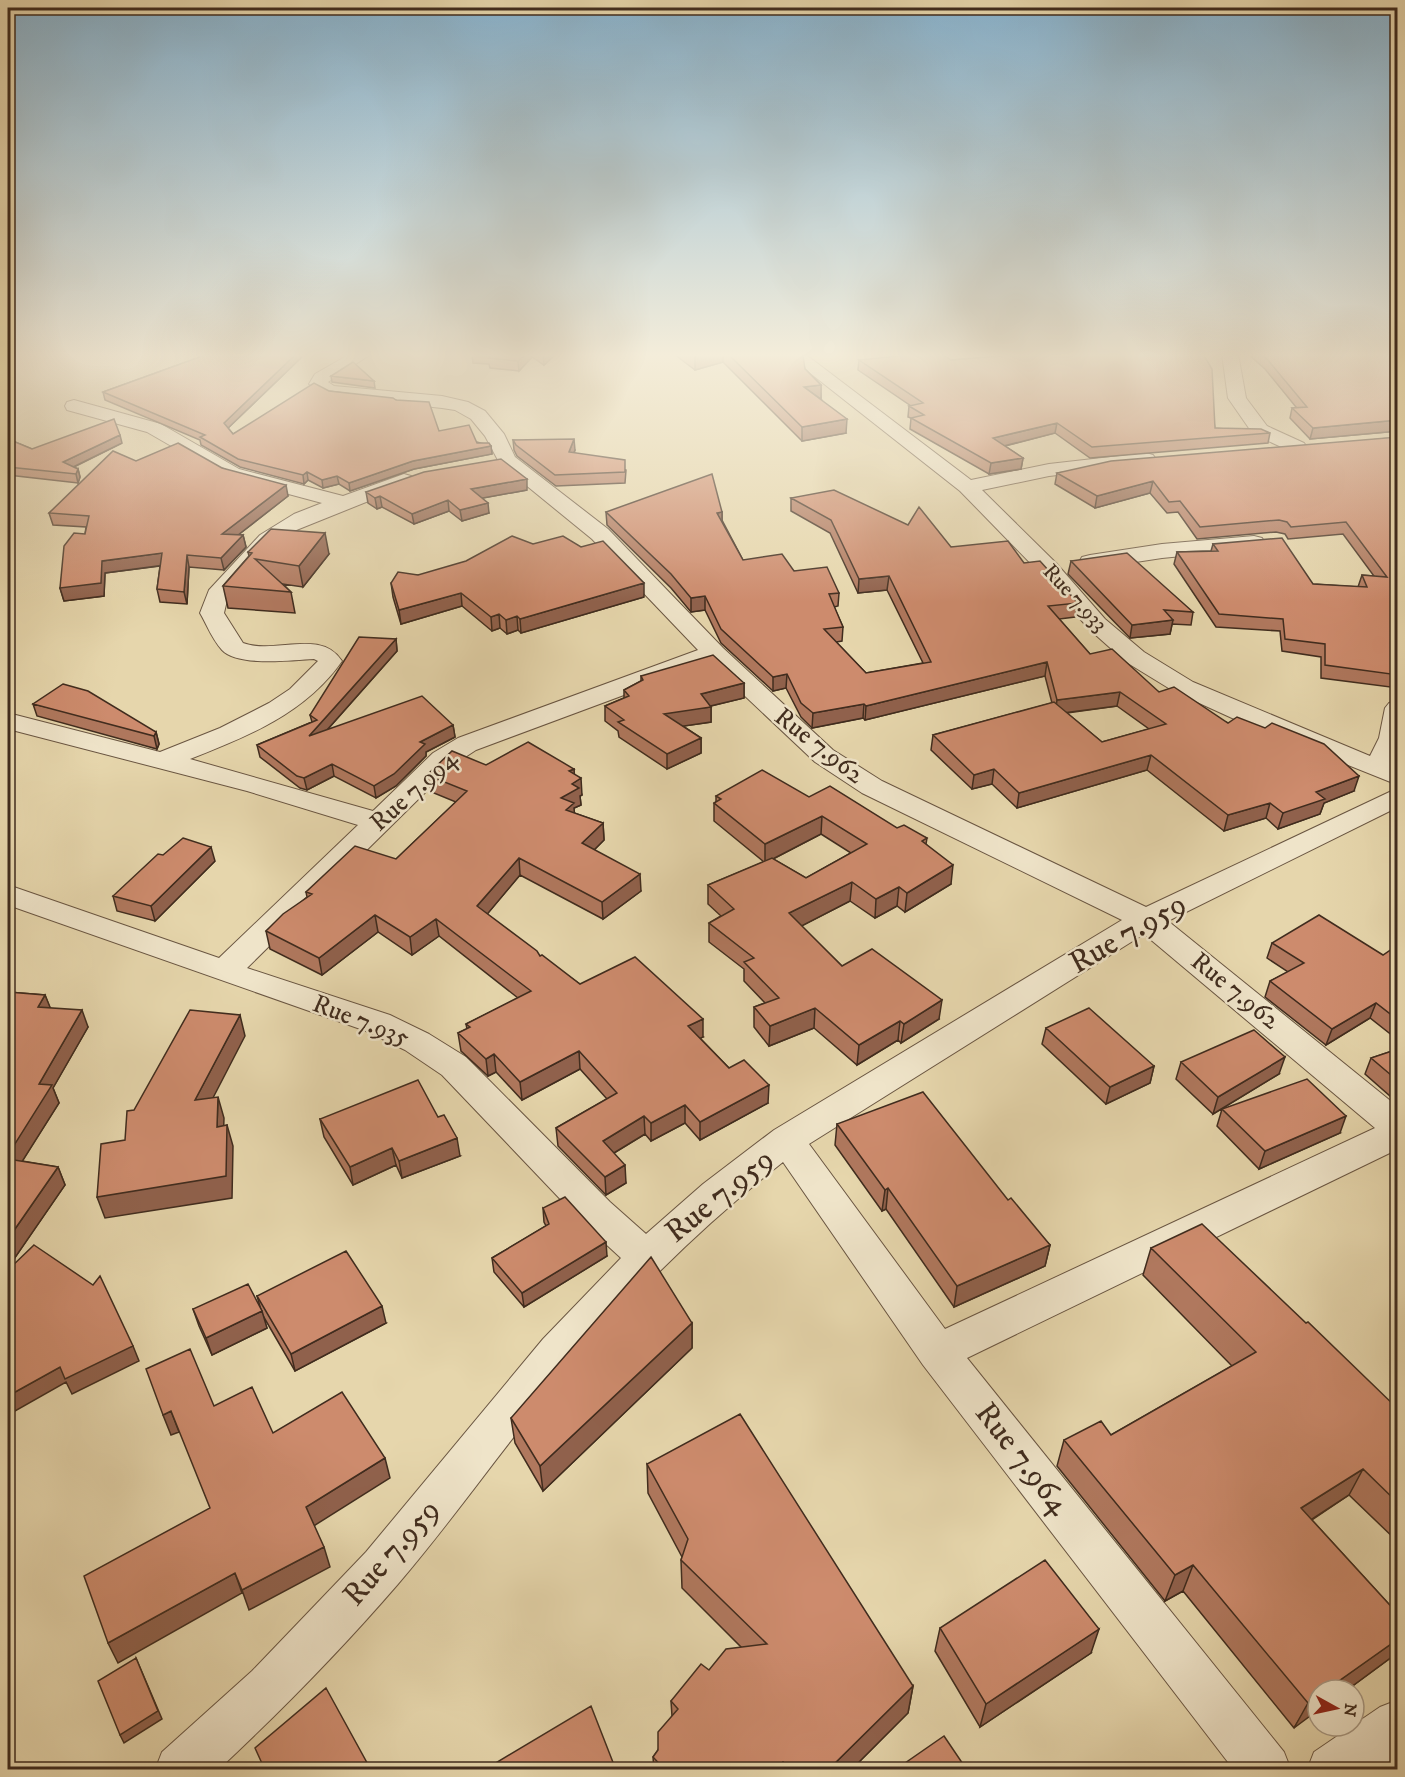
<svg xmlns="http://www.w3.org/2000/svg" width="1405" height="1777" font-family="'IM FELL DW Pica',serif">
	<rect width="100%" height="100%" fill="#e6d6ac"/>
	<filter id="stains"><feTurbulence type="fractalNoise" baseFrequency=".00333" numOctaves="4"/><feColorMatrix values="0 0 0 0 .2 0 0 0 0 .09 0 0 0 0 .02 0 0 0 .5 -.17"/></filter>
	<radialGradient id="worn" r=".72"><stop offset=".6" stop-color="#630" stop-opacity="0"/><stop offset="1" stop-color="#630" stop-opacity=".3"/></radialGradient>
	<g fill="none" stroke-linecap="round" stroke-linejoin="round">
		<defs>
			<path id="minor" d="M350,354H371L328,382L334,386L442,396L468,402L485,411L504,434L515,457L608,529L723,648L833,750L882,781L1146,907L1398,788V807L1168,921L1398,1107V1149L967,1358L1284,1752L1291,1770H1234L923,1365L783,1162C706,1223 638,1289 574,1363C512,1434 459,1513 398,1584C342,1649 281,1711 218,1770H155L162,1752L252,1671L366,1552L543,1339L621,1258L584,1224L442,1075L405,1050L366,1031L8,905V885L219,958L358,825L247,791L8,729V713L160,752L220,728L269,703L290,689L318,661L314,659C292,660 238,667 222,650C212,639 207,625 200,613L209,590L260,535L294,514L322,503L225,477L147,432L67,410L65,406L67,402L74,400L161,424L239,469L343,496L404,474L411,476L414,480L411,484L294,531L276,545L237,586L228,596L224,613L243,643C276,655 320,628 342,661C306,713 247,737 190,759L373,811L433,753L458,738L698,650L592,539L500,464L485,436L471,419L455,410L442,408L330,396L309,384L315,374ZM710,663L815,762L862,793L1122,920L774,1130L703,1184L646,1234L610,1202L466,1057L429,1034L390,1015L247,968L453,765L476,750ZM1144,934L1375,1128L945,1329L809,1144Z
				M786,354H805L971,480L1049,464L1146,453L1153,455L1156,459L1153,463L1146,465L1049,476L982,490L1056,563L1105,619L1144,652L1193,682L1370,756L1379,738L1385,708L1389,703L1398,700V754L1392,765L1398,767V785L1243,723L1175,692L1126,662L1089,629L1040,573L960,491Z
				M1222,354H1238L1246,398L1267,426L1304,443L1307,447L1304,451H1290L1253,434L1228,398Z
				M1254,536L1262,538L1265,543L1262,548L1162,558L1090,569L1082,567L1079,562L1082,557L1090,555L1162,544Z
				M1398,1700V1755L1377,1770H1307L1314,1752L1380,1707Z"/>
		</defs>
		<!-- minor casing -->
		<use href="#minor" stroke="#6a5642" stroke-width="2"/>
		<!-- minor -->
		<use href="#minor" fill="#efe4c9" fill-rule="evenodd"/>
	</g>
	<!-- wall -->
	<path fill="#b0785e" stroke="#402c1e" stroke-width="1.5" fill-rule="evenodd" d="M208,354H305L228,428L233,434L329,391L396,400L439,431L491,446L492,454L414,469L350,491L339,484L323,488L308,480L304,484L240,467L201,445L200,440L105,400L103,392Z
		M472,354H556L544,365L532,357L519,371L490,368L489,364L473,363Z
		M674,354H800L805,369L821,385V399L846,433L802,441L723,362L695,370Z
		M1011,354H1203L1215,428L1270,433L1268,443L1090,458L1055,433L1005,446L1023,458L1021,469L989,474L910,429L911,418L908,417L909,406H911L858,370L859,360H951L1013,355Z
		M1248,354H1398V431L1310,439L1290,418L1292,408L1296,407L1265,369Z
		M331,376L374,381L375,388L332,382Z
		M1398,437V688L1321,678V657L1282,651L1280,631L1216,627L1174,564L1177,552L1211,551L1213,544L1313,584L1358,587L1362,575L1374,576L1343,534L1288,539L1285,534L1276,532L1197,539L1178,512L1167,513L1150,493L1095,508L1055,484L1057,473Z
		M8,439L32,449L122,443L74,467L78,469L80,477L78,483L8,475Z
		M513,440L575,450L574,453L626,470L625,483L556,486L517,456L514,450Z
		M136,461L222,468L288,496L238,535H243L246,547L224,570L189,567L187,604L160,602L157,589L160,566L105,573L104,596L64,601L60,588L85,534L86,527L53,525L49,513Z
		M527,490L482,498L489,513L462,521L449,511L414,524L382,507L377,509L368,503L366,492Z
		M791,498L951,547L1024,563L1078,603L1075,617L1059,619L1090,654L1159,692L1228,723L1354,791L1324,803L1320,814L1278,829L1266,818L1224,831L1147,770L1017,808L992,784L972,789L931,750L933,735L1052,703L1045,676L865,720L863,718L812,728L801,717L786,688L773,691L721,643L705,610L691,612L671,588L607,525L606,512H722V520L743,560L794,571L839,593L838,606L834,607L843,627L842,641L836,642L866,673L923,663L887,590L858,593L830,533L791,511ZM1117,706L1149,729L1102,742L1067,713Z
		M248,552L329,554L303,587L283,584L291,592L295,613L228,608L223,586L249,556Z
		M1071,561L1193,612L1191,625L1172,624L1170,634L1130,638L1068,574Z
		M418,575L644,597L521,633L518,630L507,634L500,628L492,631L462,606L401,624L393,597L391,583Z
		M396,639L397,651L328,729L453,725L455,737L426,752V756L396,786L376,798L334,776L307,790L300,788L260,757L257,745L312,722L310,715Z
		M641,676L744,683V698L711,706V722L683,726L701,738V753L667,769L619,737L618,731L605,721V706L624,698V690L641,681Z
		M33,704L156,732L159,744L157,749L37,716Z
		M486,765L574,769V774L582,795L580,796L581,805L574,808V813L603,823L604,840L594,850L641,891L603,919L520,875L487,914L540,956L580,984L703,1037L700,1038L729,1068L768,1103L700,1140L685,1123L651,1141L645,1134L614,1153L626,1183L606,1195L558,1146L556,1128L607,1099L580,1069L522,1100L496,1072L488,1076L461,1051L458,1033L467,1029L466,1024L518,998L439,936L412,955L378,932L322,975L270,949L266,931L307,897L306,892L396,859L456,802L429,791L427,775Z
		M716,796L809,797L897,828L927,838L926,844L951,884L905,912L897,906L875,918L850,901L801,926L842,966L939,1019L901,1043L898,1040L857,1065L814,1028L769,1046L754,1027V1007L765,1003L744,981V969L709,942V923L721,916L708,904V885L764,862L714,821V803L716,802ZM821,834L851,853L806,878L773,859Z
		M215,861L155,921L117,911L113,896Z
		M1272,943L1383,955L1398,954V1040L1370,1018L1326,1045L1265,997L1270,981L1288,972L1267,958Z
		M8,992L45,995L50,1008L88,1027L53,1088L59,1103L22,1161L58,1167L65,1185L12,1262L8,1261Z
		M1046,1028L1154,1066L1150,1083L1106,1104L1042,1044Z
		M1398,1049V1103L1365,1074L1371,1058Z
		M1181,1062L1279,1074L1213,1114L1176,1079Z
		M1222,1109L1340,1133L1259,1169L1217,1126Z
		M320,1119L460,1156L402,1178L396,1165L353,1185L324,1137Z
		M837,1124L1008,1200L1050,1245L1045,1266L954,1307L886,1209L882,1211L835,1145Z
		M543,1208L607,1256L524,1307L494,1272L492,1258L546,1226L544,1222Z
		M1151,1248L1398,1409V1542L1349,1495L1312,1520L1398,1614V1653L1396,1654L1347,1690H1318L1294,1728L1183,1591L1165,1601L1057,1466L1064,1440L1111,1435L1232,1366L1143,1275Z
		M257,1296L386,1323L295,1371L262,1314L267,1328L212,1355L199,1326L193,1309L261,1310Z
		M692,1323V1348L543,1491L515,1443L511,1418Z
		M647,1464L913,1686L908,1713L851,1770H654L653,1757L658,1750L672,1716L671,1701L741,1647L682,1588L681,1560L682,1557L648,1493Z
		M940,1628L1091,1653L980,1727L935,1651Z"/>
	<!-- shaded-wall -->
	<path fill="#90614c" stroke="#402c1e" stroke-width="1.5" d="M296,354H305L225,431L224,423Z
		M526,354H532V357L519,371L518,361Z
		M545,354H556L544,365L543,355Z
		M705,354H723V362L695,370V356Z
		M821,385V399L804,387Z
		M847,419L846,433L802,441V427Z
		M1398,420V431L1310,439L1313,428Z
		M1057,423L1055,433L992,449L993,438Z
		M120,435L122,443L65,471L63,462Z
		M574,439L575,450L569,463V452Z
		M491,446L492,454L414,469L350,491L349,483L413,461Z
		M1023,458L1021,469L989,474L991,463Z
		M78,469L80,477L78,483L76,474Z
		M307,472L308,480L304,484L303,475Z
		M337,476L339,484L323,488L322,480Z
		M527,479V490L472,500L471,489Z
		M1153,481L1150,493L1095,508L1097,496Z
		M286,485L288,496L224,546L222,534Z
		M380,496L382,507L377,509L375,498Z
		M448,500L449,511L414,524L412,514Z
		M488,503L489,513L462,521L460,510Z
		M722,512V525L717,513Z
		M325,533L329,554L303,587L299,566Z
		M243,535L246,547L224,570L221,558Z
		M162,553L165,565L105,573L104,596L64,601L60,588L102,561Z
		M187,555L189,567L187,604L184,592Z
		M889,576L887,590L858,593L859,579Z
		M644,583V597L521,633L520,619Z
		M461,593L462,606L401,624L399,610Z
		M705,596V610L691,612V598Z
		M499,614L500,628L492,631L491,617Z
		M517,616L518,630L507,634L506,620Z
		M1173,620L1170,634L1130,638L1132,625Z
		M396,639L397,651L311,748L309,736Z
		M1047,662L1045,676L865,720L866,706Z
		M787,674L786,688L773,691V677Z
		M10,681L13,689L10,699L8,692Z
		M744,683V698L702,708L711,707V722L664,729V714L701,694Z
		M1120,692L1117,706L1055,714L1057,700Z
		M864,704L863,718L812,728L813,713Z
		M453,725L455,737L426,752V756L396,786L376,798L374,786L420,742Z
		M156,732L159,744L157,749L154,736Z
		M701,738V753L667,769V754Z
		M1151,755L1147,770L1017,808L1019,793Z
		M332,764L334,776L307,790L304,778Z
		M574,769L575,782L581,778L582,795L580,796L581,805L574,808L575,820L566,813L561,798L569,771Z
		M994,769L992,784L972,789L974,775Z
		M1359,776L1354,791L1324,803L1320,814L1278,829L1283,813L1316,792Z
		M1270,803L1266,818L1224,831L1228,815Z
		M822,816L821,834L765,863V844Z
		M603,823L604,840L583,861L582,843Z
		M211,847L215,861L155,921L151,906Z
		M519,858L520,875L479,924L477,906Z
		M953,865L951,884L905,912L907,893Z
		M640,874L641,891L603,919L602,902Z
		M852,882L850,901L788,933L789,913Z
		M899,887L897,906L875,918L876,899Z
		M375,915L378,932L322,975L319,958Z
		M436,919L439,936L412,955L410,937Z
		M45,995L52,1012L38,1007Z
		M942,1000L939,1019L901,1043L904,1024Z
		M1376,1003L1370,1018L1326,1045L1332,1029Z
		M815,1008L814,1028L769,1046L770,1026Z
		M82,1010L88,1027L53,1088L59,1103L13,1176L8,1163V1155L39,1084Z
		M240,1015L245,1036L201,1121L195,1100Z
		M703,1019V1037L688,1044V1026Z
		M900,1021L898,1040L857,1065L859,1045Z
		M579,1051L580,1069L522,1100L520,1082Z
		M494,1054L496,1072L488,1076L486,1059Z
		M1285,1057L1279,1074L1213,1114L1218,1097Z
		M1154,1066L1150,1083L1106,1104L1110,1087Z
		M769,1085L768,1103L700,1140V1122Z
		M218,1097L224,1118L223,1148L217,1127Z
		M685,1105V1123L651,1141V1123Z
		M644,1116L645,1134L604,1159L603,1141Z
		M1346,1116L1340,1133L1259,1169L1265,1151Z
		M227,1125L233,1146L232,1198L105,1218L97,1197Z
		M457,1138L460,1156L402,1178L399,1161Z
		M392,1148L396,1165L353,1185L350,1167Z
		M625,1165L626,1183L606,1195L605,1177Z
		M58,1167L65,1185L12,1262L8,1251V1239Z
		M888,1188L886,1209L882,1211L885,1190Z
		M606,1242L607,1256L524,1307L522,1293Z
		M1050,1245L1045,1266L954,1307L957,1286Z
		M382,1306L386,1323L295,1371L291,1354Z
		M262,1311L267,1328L212,1355L206,1338Z
		M692,1323V1348L543,1491L540,1466Z
		M133,1346L139,1361L72,1394L66,1382L8,1415V1396L60,1367Z
		M171,1411L179,1432L171,1435L163,1415Z
		M385,1458L390,1478L312,1527L306,1507Z
		M1363,1469L1349,1495L1289,1534L1301,1508Z
		M324,1547L330,1567L249,1610L242,1590Z
		M1193,1565L1183,1591L1165,1601L1175,1575Z
		M235,1573L242,1593L118,1663L108,1643Z
		M1099,1629L1091,1653L980,1727L986,1704Z
		M1398,1639V1653L1396,1654L1347,1690H1326Z
		M136,1658L162,1719L124,1743L120,1735Z
		M913,1686L908,1713L851,1770H828Z
		M1318,1696V1710L1294,1728L1308,1703Z
		M783,1762L782,1770H776Z"/>
	<!-- building -->
	<path fill="#cd8b6d" stroke="#402c1e" stroke-width="1.5" d="M208,354H296L224,423L233,434L314,383L329,391L393,398L396,400L429,402L439,431L469,425L477,443H489L491,446L413,461L349,483L337,476L322,480L307,472L303,475L238,459L200,437L205,435L103,392Z
		M472,354H526L518,361L489,358L492,355Z
		M692,354H705L695,356Z
		M728,354H800L803,356L805,369L821,385L804,387L847,419L802,427Z
		M919,354H942L951,360L1026,354H1025H1203L1212,369L1215,428L1261,429L1270,433L1092,447L1057,423L993,438L1023,458L991,463L911,418L924,415L909,406L923,403L859,360Z
		M1261,354H1398V420L1313,428L1292,408L1307,407L1267,359Z
		M353,362L374,381L331,376Z
		M114,419L120,435L63,462L78,469L76,474L8,467V439L32,449Z
		M1398,437V675L1325,665V644L1285,639L1283,619L1219,614L1177,552L1218,551L1213,544L1282,538L1313,584L1367,587L1362,575L1387,577L1346,522L1291,527L1287,522L1279,520L1200,527L1180,501L1169,502L1153,481L1097,496L1057,473L1111,461Z
		M574,439L569,452L625,460V472L555,475L516,445L513,440Z
		M178,443L222,468L286,485L222,534L243,535L221,558L187,555L184,592L157,589L162,553L102,561L101,583L60,588L64,546L74,533L85,534L89,516L49,513L113,451L136,461Z
		M501,459L527,479L471,489L488,503L460,510L448,500L412,514L380,496L375,498L366,492L424,472Z
		M712,474L722,512L717,513L743,560L782,554L794,571L827,567L839,593L829,594L843,627L824,629L866,673L931,662L889,576L859,579L831,520L791,498L834,490L908,525L919,507L951,547L1008,541L1024,563L1040,561L1078,603L1048,606L1090,654L1112,649L1159,692L1174,687L1228,723L1237,717L1265,728L1272,723L1324,744L1359,776L1316,792L1325,799L1283,813L1270,803L1228,815L1151,755L1019,793L994,769L974,775L933,735L1054,702L1102,742L1166,724L1120,692L1057,700L1047,662L866,706L864,704L813,713L801,703L787,674L773,677L721,629L705,596L691,598L671,574L606,512Z
		M271,529L325,533L299,566L255,559L291,592L223,586L252,553L248,552Z
		M512,536L533,544L563,536L581,547L603,541L644,583L520,619L517,616L506,620L499,614L491,617L461,593L399,610L391,583L398,572L418,575L466,561Z
		M1127,553L1193,612L1164,610L1173,620L1132,625L1071,561Z
		M359,637L396,639L309,736L422,696L453,725L420,742L425,744L394,774L374,786L332,764L304,778L297,776L257,745L317,720L310,715Z
		M713,655L744,683L701,694L711,707L664,714L701,738L667,754L618,722L624,720L605,706L629,696L624,690L643,680L641,676Z
		M8,680L10,681L8,692Z
		M63,684L88,691L156,732L154,736L33,704Z
		M528,742L574,769L569,771L581,778L572,784L579,788L561,798L574,803L566,810L603,823L582,843L640,874L602,902L519,858L477,906L537,951L540,956L542,955L580,984L635,957L703,1019L688,1026L729,1068L744,1060L769,1085L700,1122L685,1105L651,1123L644,1116L603,1141L625,1165L605,1177L556,1128L617,1093L579,1051L520,1082L494,1054L486,1059L458,1033L470,1027L466,1024L531,991L436,919L410,937L375,915L319,958L266,931L283,914L312,894L306,892L355,846L396,859L467,791L427,775L452,751L486,765Z
		M762,770L809,797L830,786L897,828L904,825L927,838L922,841L953,865L907,893L899,887L876,899L852,882L789,913L842,966L872,949L942,1000L904,1024L900,1021L859,1045L815,1008L770,1026L754,1007L779,998L744,962L754,958L709,923L734,909L708,885L772,858L806,878L867,844L822,816L765,844L714,803L721,799L716,796Z
		M183,838L211,847L151,906L113,896L158,854L163,855Z
		M1319,915L1383,955L1392,949L1398,954V1020L1376,1003L1332,1029L1270,981L1304,963L1272,943Z
		M8,992L45,995L38,1007L82,1010L39,1084L52,1085L8,1155Z
		M1089,1008L1154,1066L1110,1087L1046,1028Z
		M190,1010L240,1015L195,1100L218,1097L217,1127L227,1125L226,1176L97,1197L101,1144L125,1140L127,1111L134,1110Z
		M1254,1030L1285,1057L1218,1097L1181,1062Z
		M1398,1049V1081L1371,1058Z
		M1307,1079L1346,1116L1265,1151L1222,1109Z
		M418,1080L438,1117L444,1115L457,1138L399,1161L392,1148L350,1167L320,1119Z
		M923,1092L1008,1200L1011,1198L1050,1245L957,1286L888,1188L885,1190L837,1124Z
		M8,1159L58,1167L8,1239Z
		M565,1197L606,1242L522,1293L492,1258L549,1224L543,1208Z
		M1202,1224L1306,1323L1308,1322L1398,1409V1503L1363,1469L1301,1508L1398,1614V1639L1326,1690H1318V1696L1308,1703L1193,1565L1175,1575L1064,1440L1101,1421L1111,1435L1256,1352L1151,1248Z
		M34,1245L93,1285L100,1276L133,1346L65,1379L60,1367L8,1396V1270Z
		M346,1251L382,1306L291,1354L257,1296Z
		M651,1257L692,1323L540,1466L511,1418Z
		M248,1284L262,1311L206,1338L193,1309Z
		M190,1349L214,1406L252,1387L273,1433L342,1392L385,1458L306,1507L324,1547L242,1590L235,1573L108,1643L84,1576L210,1508L171,1411L163,1415L146,1369Z
		M740,1414L913,1686L828,1770H790L783,1762L776,1770H665L653,1757L658,1750V1732L678,1709L671,1701L701,1664L709,1670L726,1649L767,1644L681,1560L688,1539L647,1464Z
		M1045,1560L1099,1629L986,1704L940,1628Z
		M136,1658L158,1711L120,1735L98,1681Z
		M326,1688L371,1770H265L255,1748Z
		M591,1706L616,1770H484Z
		M944,1736L967,1770H895Z"/>
	<!-- sky -->
	<linearGradient id="sky" x2="0" y2="1"><stop stop-color="#88b5d2"/><stop offset="0.59" stop-color="#f4edda"/><stop offset="1" stop-color="#f4edda" stop-opacity="0"/></linearGradient>
	<rect width="1405" height="602" fill="url(#sky)"/>
	<g text-anchor="middle" dominant-baseline="central" stroke-width="5" stroke-linejoin="round" paint-order="stroke">
		<!-- far-street labels -->
		<g font-size="22" fill="#402c1e" stroke="#efe4c9">
			<text transform="translate(1075 598) rotate(47)">Rue 7.933</text>
		</g>
		<!-- street labels -->
		<g font-size="26" fill="#402c1e" stroke="#efe4c9">
			<text transform="translate(819 746) rotate(38)">Rue 7.962</text>
			<text transform="translate(414 791) rotate(-42)">Rue 7.994</text>
			<text transform="translate(1235 991) rotate(39)">Rue 7.962</text>
			<text transform="translate(361 1021) rotate(21)">Rue 7.935</text>
		</g>
		<!-- near-street labels -->
		<g font-size="32" fill="#402c1e" stroke="#efe4c9">
			<text transform="translate(1128 934) rotate(-30)">Rue 7.959</text>
			<text transform="translate(720 1196) rotate(-39)">Rue 7.959</text>
			<text transform="translate(1022 1459) rotate(52)">Rue 7.964</text>
			<text transform="translate(392 1553) rotate(-49)">Rue 7.959</text>
		</g>
	</g>
	<!-- margin -->
	<rect width="1405" height="1777" fill="none" stroke="#e6d6ac" stroke-width="30"/>
	<rect x="9" y="9" width="1387" height="1759" fill="none" stroke="#402c1e" stroke-width="3"/>
	<rect x="15" y="15" width="1375" height="1747" fill="none" stroke="#402c1e" stroke-width="1.5"/>
	<!-- north arrow -->
	<g transform="translate(1336 1708) rotate(98)"><circle r="28" fill="#efe4c9" stroke="#a99a85" stroke-width="1.5"/>
	<path d="M0-4.5L10 22L0 15L-10 22Z" fill="#8f2418"/>
	<text y="-9" font-size="16" font-weight="bold" text-anchor="middle" fill="#402c1e">N</text>
	</g>
	<rect width="100%" height="100%" filter="url(#stains)"/>
	<rect width="100%" height="100%" fill="url(#worn)"/>
</svg>
